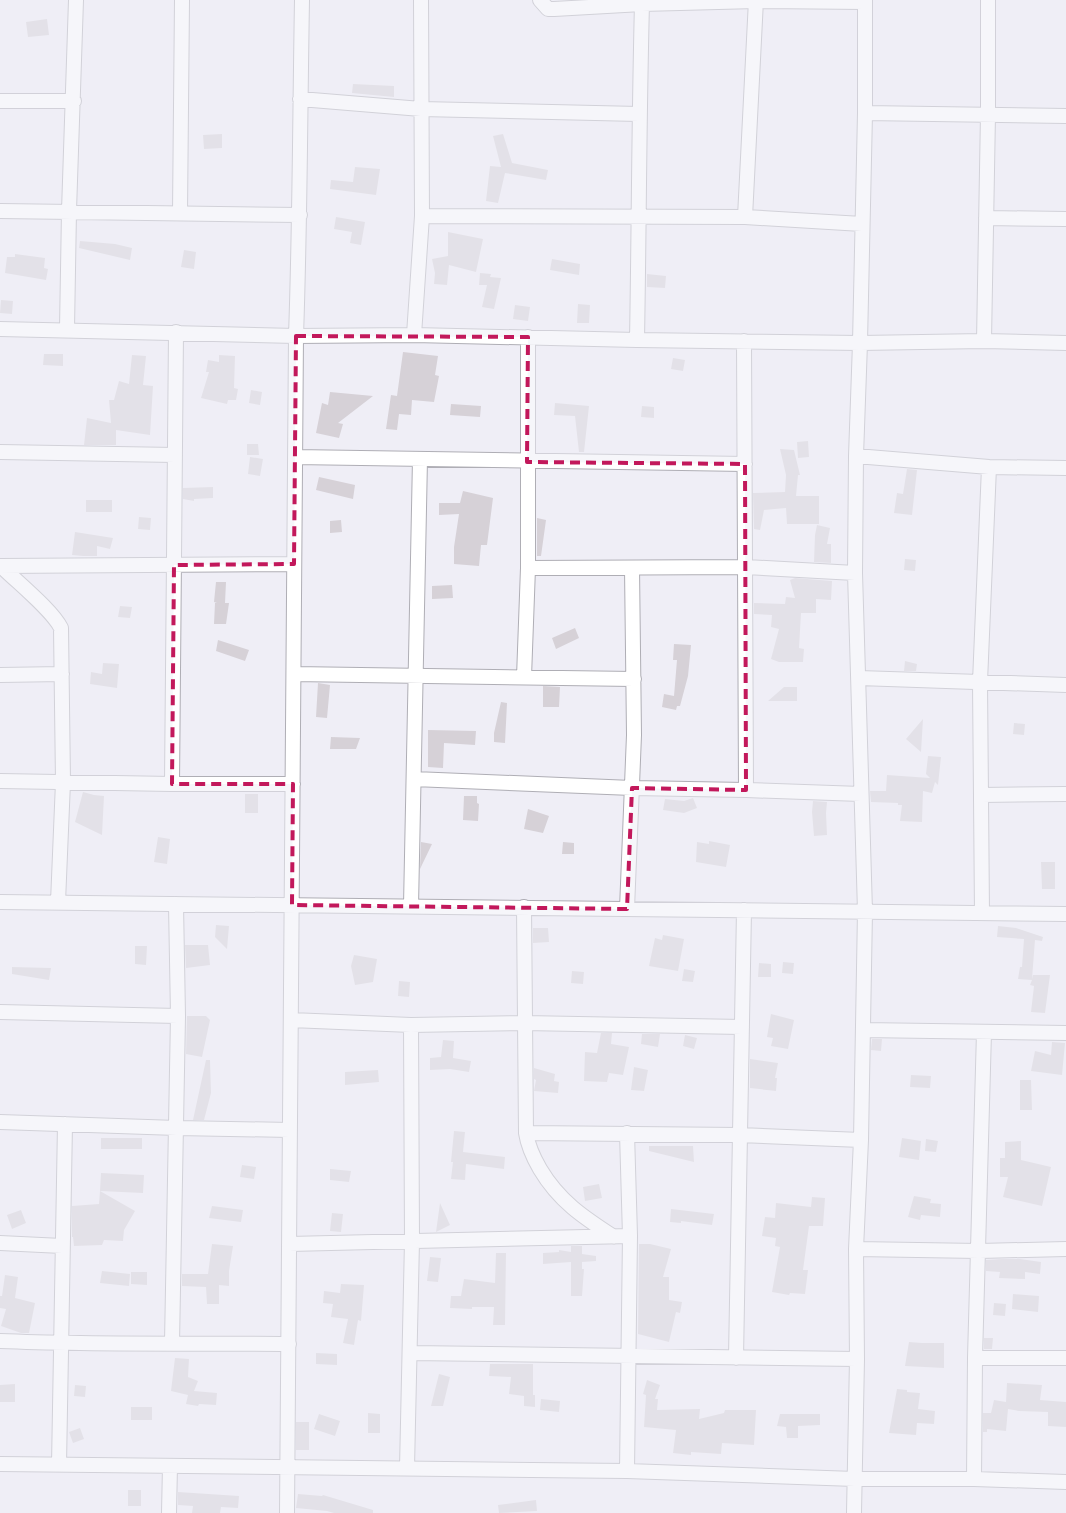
<svg xmlns="http://www.w3.org/2000/svg" width="1066" height="1513" font-family="'Source Sans 3',sans-serif">
	<rect width="100%" height="100%" fill="#efeef6"/>
	<!-- building -->
	<path fill="#d6d1d7" d="M47,19L49,35L28,37L26,22Z
		M353,84L394,86V97L352,93Z
		M222,134V148L204,149L203,135Z
		M503,134L512,163L548,170L546,180L505,173L498,203L486,201L490,166L501,167L493,136Z
		M355,167L380,169L376,195L330,189L331,180L353,182Z
		M336,217L365,222L361,245L350,243L352,232L334,229Z
		M448,232L483,239L476,272L449,265L447,285L434,284L435,273L432,259L448,256Z
		M80,241L115,244L132,248L130,260L79,248Z
		M184,250L196,252L194,269L181,267Z
		M15,254L45,258L44,268L48,269L46,280L5,273L7,257H15Z
		M552,259L580,264L579,275L550,270Z
		M480,273L491,274L490,277L501,278L494,309L482,307L487,285H479Z
		M647,274L666,276L665,288L647,287Z
		M1,300L13,301L12,314L0,313Z
		M578,304L590,305L589,323H577Z
		M515,305L530,307L528,321L513,319Z
		M403,352L438,356L435,375L439,376L434,402L412,400L411,415L399,414L397,430L386,429L391,395L397,396Z
		M44,354H63V366L43,365Z
		M132,355L146,356L143,385L153,386L150,435L116,430V445H84L87,418L111,423L109,400H114L119,381L129,384Z
		M219,355L235,356L234,388L238,389L236,400H228L227,404L201,398L209,372H206L208,360L219,362Z
		M673,358L685,360L683,371L671,369Z
		M251,390L262,392L260,405L249,403Z
		M330,392L373,396L338,423L343,424L339,438L316,433L322,403L328,405Z
		M555,403L589,406L584,452H579L575,416L554,415Z
		M451,404L481,406L480,417L450,415Z
		M642,406L654,407V418L641,417Z
		M808,441L809,457L798,458L797,442Z
		M247,444H258L259,455H247Z
		M780,449L794,450L800,475H798L796,496H819V524H787L786,508L764,510L760,530L754,529L753,493L785,492L786,475Z
		M250,457L263,459L260,476L248,474Z
		M907,469L917,470L912,515L894,513L897,493L903,494Z
		M319,477L355,485L353,499L316,490Z
		M213,487V498L194,499V501L183,499V488Z
		M463,491L493,498L487,545H481L479,566L454,564V547L459,514L439,515V503H460Z
		M86,500H112V512H86Z
		M139,517L151,518L150,530L138,529Z
		M537,518L546,520L541,556H537Z
		M341,520L342,532L330,533V521Z
		M817,525L830,528L827,544H831V563L814,562L815,535Z
		M75,532L113,538L110,549L97,546V556H83L72,555Z
		M905,559L916,560L915,571L904,570Z
		M795,578L832,581L831,600L816,599V613H801L799,648L804,649L803,662H779L771,659L779,629L771,627L772,615L754,614V603L785,604L786,597L795,598L790,580Z
		M216,582H226L225,603H229L226,624H214L215,603H217L214,602Z
		M452,585L453,598L432,599V586Z
		M120,606L132,607L130,618L118,617Z
		M575,628L579,638L556,649L552,638Z
		M218,640L249,650L245,661L216,651Z
		M674,644L691,645L688,676L680,706H677L676,710L662,707L664,694L674,696L677,660H673Z
		M905,661L917,664L916,671H904Z
		M103,663L119,664L117,688L90,684L91,672L102,674Z
		M318,683L330,685L327,718L316,717Z
		M543,686L560,687L559,707H543Z
		M784,687H797V701H768Z
		M501,702L507,703L505,743L494,742V733Z
		M923,719L921,752L906,739Z
		M1014,723L1025,724L1024,735L1013,734Z
		M428,730L476,731L475,745L444,743L443,768L428,767Z
		M331,737L360,738L356,749H330Z
		M928,756L941,757L938,785L935,782L932,793L923,791L922,822L900,821L902,805H898V803L871,802L870,791H886L887,775L930,778L926,774Z
		M83,792L94,795L104,796L102,835L75,822Z
		M245,794H258V813H245Z
		M464,796H477V803L479,804L478,821L463,820Z
		M693,798L697,808L684,813L663,810L665,799L684,801Z
		M813,801L827,802L826,813L827,835L814,836L812,812Z
		M528,809L549,816L543,833L524,829Z
		M158,837L170,839L167,864L154,862Z
		M709,841L730,845L726,867L696,862L697,842L709,844Z
		M421,842L432,844L420,869Z
		M563,842L574,843V854H562Z
		M1041,862H1055V889H1042Z
		M216,925L229,926L227,949L215,937Z
		M998,926L1016,928L1043,937L1042,941L1035,940L1032,979L1033,975H1050L1045,1013L1031,1012L1034,986L1030,985L1032,980L1018,979L1020,967H1022L1024,939L997,937Z
		M533,928H548L549,942L533,943Z
		M663,935L684,939L678,971L649,966L655,938L662,940Z
		M185,945H208L210,965L186,968Z
		M135,946H147L146,965L135,964Z
		M354,955L377,959L373,982L355,985L351,966Z
		M783,962L794,963L793,974L782,973Z
		M759,963L771,964V977H758Z
		M12,967L51,968L49,980L12,974Z
		M684,969L695,971L693,982L682,981Z
		M572,971L584,972L583,984L571,983Z
		M399,981L410,982L409,997L398,996Z
		M771,1014L794,1020L788,1049L771,1046L773,1038L767,1037Z
		M187,1016H206L210,1020L202,1057L186,1054Z
		M601,1033H612L611,1044L629,1047L623,1075L609,1073L607,1082L584,1081L585,1052L597,1053Z
		M642,1034H660L658,1047L641,1044Z
		M685,1035L697,1038L694,1049L683,1046Z
		M872,1039H882L881,1051L871,1050Z
		M443,1040L454,1041L453,1058L471,1061L469,1072L450,1069L430,1070V1058L441,1057Z
		M1052,1042L1065,1043L1062,1075L1031,1071L1035,1051L1051,1055Z
		M750,1059L778,1063L775,1078H777L776,1091L750,1088Z
		M206,1060H210L211,1093L204,1120H193Z
		M634,1067L648,1070L644,1091L631,1090Z
		M534,1068L555,1074L554,1081L559,1082L558,1093L534,1091L536,1080L534,1079Z
		M378,1070L379,1082L345,1085V1072Z
		M911,1075L931,1076L930,1088L910,1087Z
		M1020,1080H1031L1032,1110H1020Z
		M454,1131L465,1132L463,1152L505,1157L504,1169L466,1164L465,1180L451,1179L453,1162H451Z
		M101,1138H142V1149H101Z
		M902,1138L921,1141L919,1160L899,1157Z
		M926,1139L938,1141L936,1152L925,1151Z
		M1021,1141V1160L1051,1167L1042,1206L1003,1197L1008,1177H1000V1158H1005V1142Z
		M649,1146H693L694,1162L649,1151Z
		M242,1165L256,1167L254,1179L240,1177Z
		M330,1169L351,1171L349,1182L330,1180Z
		M101,1173L144,1175L143,1193L100,1191Z
		M599,1184L602,1198L585,1201L583,1187Z
		M100,1191L135,1211L124,1230L123,1241L104,1240L102,1245L74,1246L73,1237H72V1206L99,1204Z
		M914,1196L931,1199L930,1203L941,1204L940,1217L921,1215L920,1220L908,1217Z
		M812,1197L825,1198L823,1226H809L803,1270H808L805,1294L790,1293L789,1295L772,1292L780,1247L775,1246L776,1238L762,1236L765,1217L775,1218L776,1203L811,1207Z
		M440,1203L450,1225L436,1232Z
		M212,1206L243,1210L241,1222L209,1218Z
		M671,1209L714,1214L712,1225L681,1221V1223L670,1222Z
		M21,1210L26,1223L12,1229L7,1215Z
		M332,1213L343,1214L341,1232L330,1231Z
		M212,1244L233,1246L229,1271V1286L219,1285V1304H207L206,1287L182,1286V1274H208Z
		M639,1244H650L671,1249L663,1277H669V1300L682,1302L680,1313L676,1312L669,1342L638,1334Z
		M571,1246H582V1254L596,1256V1261L582,1262V1269H584L582,1296H571V1262L543,1264V1253L559,1252V1250L571,1252Z
		M496,1253H506L505,1325H493L494,1307H472V1309L450,1308L451,1296H461L464,1279L495,1283Z
		M430,1257L441,1258L438,1282L427,1281Z
		M1001,1259H1020L1041,1262L1040,1274L1025,1272V1279L999,1278L1000,1272L986,1271V1260Z
		M102,1271L130,1274L129,1286L100,1283Z
		M131,1272H147V1285L131,1284Z
		M5,1275L18,1277L15,1298L35,1303L29,1333H21L1,1326L6,1309L0,1308V1296H2Z
		M341,1284L364,1285L361,1321L358,1320L354,1345L343,1343L348,1319L331,1317L333,1304L323,1303L324,1291L340,1293Z
		M1013,1294L1039,1296L1038,1312L1012,1309Z
		M994,1303L1006,1304L1005,1316L993,1315Z
		M984,1338H993L992,1349H984Z
		M909,1342L922,1343H944V1368L905,1366Z
		M316,1353L337,1354V1365L316,1364Z
		M175,1358L189,1359L188,1377L198,1381L194,1391L217,1393L216,1405L199,1404L198,1406L186,1404L188,1395L171,1391Z
		M490,1364H533V1395H535V1407L524,1406V1396L509,1394L511,1377L489,1376Z
		M439,1374L450,1377L443,1406H431Z
		M647,1380L660,1385L655,1399H658L657,1410L700,1409L699,1419L724,1413L725,1410H756L754,1445L722,1443L721,1454L691,1452V1455L673,1453L676,1430L644,1427L646,1395L643,1394Z
		M1007,1383L1042,1385L1040,1400L1066,1402V1427L1048,1426V1412L1019,1411L1008,1409L1006,1431L987,1429V1432H983V1413H991L994,1400L1006,1402Z
		M15,1384V1402H0V1385Z
		M75,1385L86,1386L85,1397L74,1396Z
		M897,1389L907,1390V1392L920,1393L918,1409L935,1411L934,1424L917,1423L916,1435L889,1433Z
		M541,1399L560,1401L559,1412L540,1410Z
		M131,1407H152V1420H131Z
		M368,1413L380,1414V1433H368Z
		M319,1414L340,1421L335,1436L314,1429Z
		M780,1414H820V1425L798,1426V1438H787L786,1427L777,1426Z
		M296,1422H309V1450H296Z
		M80,1428L84,1439L73,1443L69,1432Z
		M128,1490H141V1506H128Z
		M178,1492L239,1496L238,1508L221,1507L220,1513H192L193,1506L178,1505Z
		M298,1494L322,1496L323,1495L373,1510V1513H334L327,1511L296,1508Z
		M536,1500L537,1511L499,1513L498,1505Z"/>
	<g fill="none" stroke-linecap="round" stroke-linejoin="round">
		<defs>
			<path id="minor" d="M540,0L548,9H554L642,4L756,1L865,2
				M300,99L421,109L639,114
				M0,101H74
				M865,113L1066,116
				M0,211L300,215
				M180,213L182,0
				M422,216L745,217L862,224
				M745,217L756,0
				M986,218L1066,219
				M0,329L296,336L414,335L637,340L860,343L984,341L1066,343
				M67,329L69,211L76,0
				M414,335L422,216L421,0
				M637,340C639,228 639,116 642,4
				M744,341L746,790
				M984,341L988,114V0
				M0,452L175,455
				M856,456L989,467L1066,468
				M295,457L745,464
				M0,566L294,564
				M1,566C17,582 52,610 61,628L63,782L58,902
				M528,568L746,567L855,573
				M294,674L634,679
				M0,675L62,674
				M524,677L528,568V337
				M859,678L1066,685
				M414,779L632,788L746,790L861,794
				M0,781L172,784H293
				M172,784L176,332
				M981,795L1066,794
				M0,902L1066,914
				M411,906L420,459
				M524,907L526,1133C528,1146 533,1157 540,1169C559,1201 583,1217 614,1237
				M627,909L634,735L632,568
				M982,913L980,682L989,467
				M0,1012L178,1016
				M291,1020L411,1025L524,1023L742,1027
				M863,1030L1066,1033
				M0,1122L177,1128L290,1130
				M526,1133L740,1135L861,1140
				M0,1243L62,1246
				M289,1244L630,1236
				M856,1249L979,1251L1066,1249
				M0,1341C96,1345 192,1343 289,1344
				M172,1343L178,1016L176,904
				M410,1353L857,1359
				M736,1358L744,910
				M975,1358H1066
				M0,1464L627,1471L855,1479H974L1066,1482
				M59,1465C62,1351 62,1238 65,1124
				M407,1468L412,1241L411,1025
				M627,1471L630,1236L627,1133
				M974,1479L975,1358L984,1032
				M169,1513L170,1466
				M287,1513L296,336C300,224 300,112 302,0
				M854,1513L857,1359L856,1249L861,1140L865,911L855,573L856,456L860,343L865,113V0"/>
		</defs>
		<!-- minor casing -->
		<use href="#minor" stroke="#afaeb5" stroke-width="16"/>
		<!-- minor -->
		<use href="#minor" stroke="#fff" stroke-width="14"/>
	</g>
	<!-- marked area -->
	<path d="M0 0H1066V1513H0ZM296,336L528,337L527,462L745,464L746,790L632,788L627,909L292,905L293,784H172L174,565L294,564Z" fill="#efeef6" fill-opacity=".55" fill-rule="evenodd"/>
	<path fill="none" stroke="#c2185b" stroke-width="4" stroke-dasharray="10 6" stroke-linejoin="round" d="M296,336L528,337L527,462L745,464L746,790L632,788L627,909L292,905L293,784H172L174,565L294,564Z"/>
</svg>
